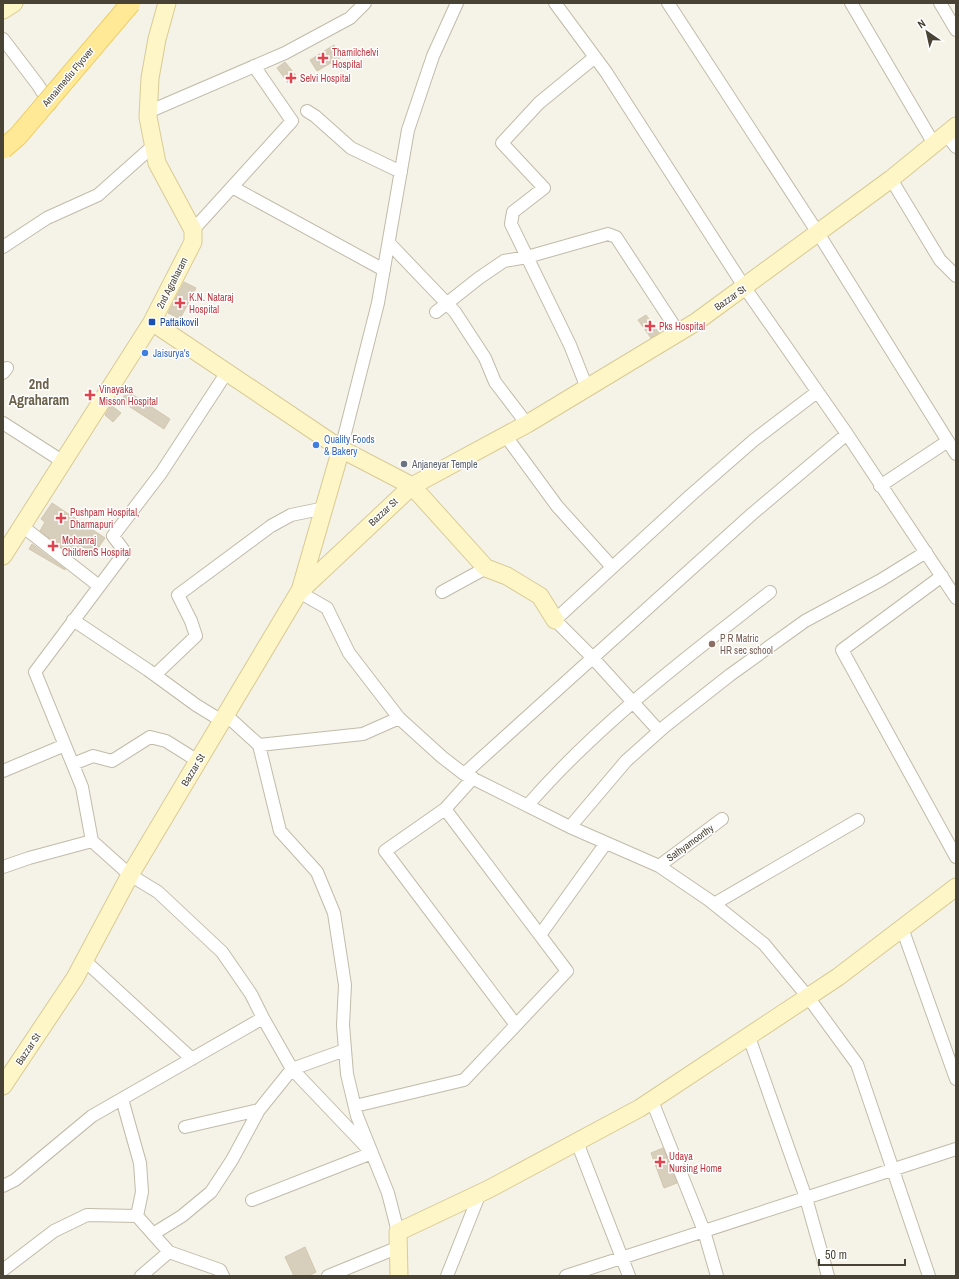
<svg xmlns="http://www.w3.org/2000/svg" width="959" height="1279" font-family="'Archivo Narrow',sans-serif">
	<rect width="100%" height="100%" fill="#f5f2e7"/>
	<!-- building -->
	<path fill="#d7cfbc" stroke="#d3c7ae" d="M334,45L341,57L317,71L310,60Z
		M285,62L298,78L289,84L277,68Z
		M184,282L196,288L180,319L168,313Z
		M646,315L659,333L651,338L638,320Z
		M127,391L170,419L164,429L121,401Z
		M111,405L121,413L113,422L105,415Z
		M52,503L105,538L94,554L80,545L73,556L40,531L45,522L41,519Z
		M32,544L65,569V570L29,549Z
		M663,1148L677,1183L664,1188L651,1153Z
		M305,1247L316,1272L309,1276H294L285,1257Z"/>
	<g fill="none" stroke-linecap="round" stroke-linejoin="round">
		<defs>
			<path id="street" d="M555,3L606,72L745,288L847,434L956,598
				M668,3L818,233L956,454
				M851,3L934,144
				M940,3L956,30
				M3,39L38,85L50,104L49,105
				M307,111L315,116L351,148L401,172
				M148,112L285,53L350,18L365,3
				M946,134L956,147
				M891,179L940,260L956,276
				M232,187L384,270
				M193,230L292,121L254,66
				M389,243L455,312L485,358L495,382L527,424
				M3,247L47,218L98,195L153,146
				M436,312L479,278L504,261L527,257L608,234L616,237L679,333
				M227,372L161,473L113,536L125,552L35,672L82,787L92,841L130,875L158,892L222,952L251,994L263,1018L292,1069L372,1153L252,1200
				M3,373L7,368
				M587,388L570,345L511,224L513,212L544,188L502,143L539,103L595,57
				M3,423L62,461
				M505,435L557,506L612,567
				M341,449L378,303L408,130L433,56L457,3
				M880,486L948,441
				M22,526L99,586
				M942,576L842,650L956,857
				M299,592L327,608L349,653L399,718L442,757L464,774L570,827L659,866L709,900L764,944L808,997L857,1064L929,1276
				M442,592L486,568
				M73,620L148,670L196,705L222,721
				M155,675L196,636L191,621L178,595L271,526L291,515L325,508
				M226,715L259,745L280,831L317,872L334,913L345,985L343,1025L347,1074L357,1116L388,1193L398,1232
				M659,731L592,657L555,620L691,495L754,440L817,392
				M259,745L363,734L399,718
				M73,764L93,756L112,761L150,737L166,741L198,761
				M3,771L65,745
				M464,774L752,514L847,434
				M528,805C598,724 686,658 770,592
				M445,809L385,851L516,1025
				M570,827L626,761L664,727L730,675L805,621L881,580L926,552
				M659,866L722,819
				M3,867L29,858L92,841
				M714,904L858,820
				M902,928L956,1079
				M540,935L606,843
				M84,960L192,1059
				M749,1037L806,1198L828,1276
				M122,1099L140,1163L142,1192L137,1216
				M652,1101L704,1231L717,1276
				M355,1106L464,1080L567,971L445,809L473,778
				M185,1127L259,1110
				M577,1142L629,1276
				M3,1186L15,1180L92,1116L263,1018
				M153,1234L182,1216L211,1192L232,1160L259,1110L292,1069L345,1050
				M3,1270L54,1231L87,1215L137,1216L169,1252L220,1270L223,1276
				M141,1276L169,1252
				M328,1276L399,1247
				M447,1276L480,1193
				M566,1276L956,1149"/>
			<path id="secondary" d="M3,10L14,3
				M152,322L341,449L412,486L486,568L507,576L540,596L555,620
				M3,556L152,322L193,242V230L157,163L148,117L150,78L157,39L167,3
				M300,591L341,449
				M3,1086L75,978L130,875L299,592L412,486L527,424L696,322L891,179L956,126
				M399,1276L398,1232L489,1189L640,1108L838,977L956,887"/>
		</defs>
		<!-- street casing -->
		<use href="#street" stroke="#c1bba9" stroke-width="14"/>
		<!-- secondary casing -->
		<use href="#secondary" stroke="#d8cb94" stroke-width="19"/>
		<!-- street -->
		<use href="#street" stroke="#fff" stroke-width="12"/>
		<!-- secondary -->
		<use href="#secondary" stroke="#fff6c7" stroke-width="17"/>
		<defs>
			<path id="primary-bridge" d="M3,149L18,136L131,3"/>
		</defs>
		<!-- primary-bridge casing -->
		<use href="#primary-bridge" stroke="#eccd5e" stroke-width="21" stroke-linecap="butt"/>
		<!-- primary-bridge -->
		<use href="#primary-bridge" stroke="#ffe996" stroke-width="19"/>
	</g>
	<!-- markers -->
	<g fill="#e0444e" stroke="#fff" stroke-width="1.5">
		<path d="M321 52h4v4h4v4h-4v4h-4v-4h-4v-4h4z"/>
		<path d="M289 72h4v4h4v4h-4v4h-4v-4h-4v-4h4z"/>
		<path d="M178 297h4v4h4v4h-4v4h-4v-4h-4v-4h4z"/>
		<path d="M648 320h4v4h4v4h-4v4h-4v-4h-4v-4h4z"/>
		<path d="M88 389h4v4h4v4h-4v4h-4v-4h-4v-4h4z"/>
		<path d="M59 512h4v4h4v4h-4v4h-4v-4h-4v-4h4z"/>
		<path d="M51 540h4v4h4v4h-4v4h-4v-4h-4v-4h4z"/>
		<path d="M658 1156h4v4h4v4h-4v4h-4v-4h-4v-4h4z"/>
	</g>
	<rect fill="#1a4fb4" stroke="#fff" stroke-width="1.5" x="148" y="318" width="8" height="8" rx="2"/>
	<g fill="#3f7fe0" stroke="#fff" stroke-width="1.5">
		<circle cx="145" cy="353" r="4"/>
		<circle cx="316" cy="445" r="4"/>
	</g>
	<circle fill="#6b7280" stroke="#fff" stroke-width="1.5" cx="404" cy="464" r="4"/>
	<circle fill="#8d6e63" stroke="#fff" stroke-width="1.5" cx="712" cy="644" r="4"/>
	<g text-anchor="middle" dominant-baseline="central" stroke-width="3" stroke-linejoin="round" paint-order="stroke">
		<!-- health labels -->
		<g font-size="10" fill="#be3a42" stroke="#fff" text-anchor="start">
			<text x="332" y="52">Thamilchelvi<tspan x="332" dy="12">Hospital</tspan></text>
			<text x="300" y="78">Selvi Hospital</text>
			<text x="189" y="297">K.N. Nataraj<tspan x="189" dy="12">Hospital</tspan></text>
			<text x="659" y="326">Pks Hospital</text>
			<text x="99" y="389">Vinayaka<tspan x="99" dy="12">Misson Hospital</tspan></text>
			<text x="70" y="512">Pushpam Hospital,<tspan x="70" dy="12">Dharmapuri</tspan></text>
			<text x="62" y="540">Mohanraj<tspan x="62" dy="12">ChildrenS Hospital</tspan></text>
			<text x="669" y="1156">Udaya<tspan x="669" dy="12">Nursing Home</tspan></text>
		</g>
		<!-- street labels -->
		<g font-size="10" fill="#494335" stroke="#fff">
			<text transform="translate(68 77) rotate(-50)">Annaimediu Flyover</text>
			<text transform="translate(172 283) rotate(-63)">2nd Agraharam</text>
			<text transform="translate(730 298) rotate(-35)">Bazzar St</text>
			<text transform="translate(383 512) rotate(-43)">Bazzar St</text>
			<text transform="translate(193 770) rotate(-59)">Bazzar St</text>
			<text transform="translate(690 843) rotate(-36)">Sathyamoorthy</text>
			<text transform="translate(28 1049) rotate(-56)">Bazzar St</text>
		</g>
		<!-- transit labels -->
		<g font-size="10" fill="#164399" stroke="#fff" text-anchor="start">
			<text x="160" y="322">Pattaikovil</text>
		</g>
		<!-- shop labels -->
		<g font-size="10" fill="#366cbe" stroke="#fff" text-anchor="start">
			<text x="153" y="353">Jaisurya's</text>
			<text x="324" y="439">Quality Foods<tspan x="324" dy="12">&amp; Bakery</tspan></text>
		</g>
		<!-- worship labels -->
		<g font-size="10" fill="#5b616d" stroke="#fff" text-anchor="start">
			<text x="412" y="464">Anjaneyar Temple</text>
		</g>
		<!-- education labels -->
		<g font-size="10" fill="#785e54" stroke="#fff" text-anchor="start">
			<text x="720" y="638">P R Matric<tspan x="720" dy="12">HR sec school</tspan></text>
		</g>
		<!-- district labels -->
		<g font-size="14" font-weight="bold" fill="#6c624c" stroke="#fff">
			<text x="39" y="384">2nd<tspan x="39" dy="16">Agraharam</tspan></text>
		</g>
	</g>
	<!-- border -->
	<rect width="959" height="1279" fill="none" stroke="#494335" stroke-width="8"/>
	<!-- north arrow -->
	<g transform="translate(927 32) rotate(326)" stroke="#ffffff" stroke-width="3" paint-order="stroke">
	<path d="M0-3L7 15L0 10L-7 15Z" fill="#494335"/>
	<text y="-6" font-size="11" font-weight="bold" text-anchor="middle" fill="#494335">N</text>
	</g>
	<!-- scale -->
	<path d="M819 1259v6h86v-6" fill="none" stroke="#494335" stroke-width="2"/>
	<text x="825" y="1259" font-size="12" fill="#494335" stroke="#ffffff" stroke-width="3" paint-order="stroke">50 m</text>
</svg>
